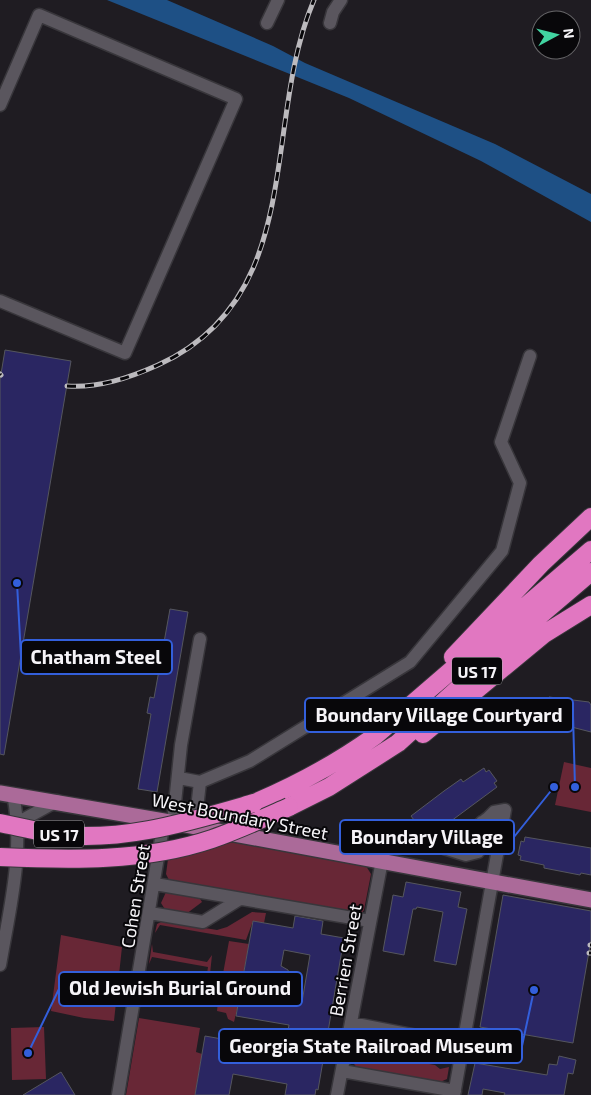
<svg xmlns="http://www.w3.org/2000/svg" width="591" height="1095" font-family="'Exo 2',sans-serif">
	<rect width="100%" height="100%" fill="#1f1c22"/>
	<!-- green -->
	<path fill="#682736" d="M564,762L591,768V812L555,805Z
		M241,840L366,866L371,874L364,910L362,913L360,911L359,913L170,882L166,874L168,859Z
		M166,892L199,897L202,902L186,914L166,911L161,903Z
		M252,912L266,913L264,923L253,921L246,940L160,925L155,933L157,924L163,921L217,930L227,927Z
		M61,935L122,947L114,1021L84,1018L51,1011Z
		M229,941L249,944L240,992L220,990Z
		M152,944L153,952L207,962L212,955L210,974H207L208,967L152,957L149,964Z
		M219,992L240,997L234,1022L228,1019L226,1013L217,1011Z
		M139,1018L200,1028L196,1052L202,1054L195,1095H126Z
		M44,1027L46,1079L12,1080L11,1028Z
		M363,1034L447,1048L452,1053L449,1064L441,1059L436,1062L378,1052L375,1046L363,1049L354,1045L357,1036Z
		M361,1052L369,1060L377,1055L435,1065L440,1069L449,1067L447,1079L440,1082L359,1068C353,1066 352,1059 353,1053Z"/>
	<!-- water -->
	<path fill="#1e5085" d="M107,0H167L273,46L305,63L495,144L591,194V222L481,161L349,98Z"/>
	<!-- building -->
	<path fill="#2a2662" stroke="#55565e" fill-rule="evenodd" d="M5,350L71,361L4,755L0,754V380Z
		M170,609L188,612L157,792L138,789L151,714L147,713L150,697L154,698Z
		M549,697L589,702L591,705V732L544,720L545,715H542L545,701H548Z
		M484,768L486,772L489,770L497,781L494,783L497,787L447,824L446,822L425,836L422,833L420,834L412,822L414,820L411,816L444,791L461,779L463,782Z
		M525,837L591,848V875L581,873L580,875L544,868V865L520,860L521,856L518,855L521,841L524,842Z
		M406,882L461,892L458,907L467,909L456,965L434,961L443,912L417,907L416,909H413L404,955L383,951L393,895L403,897Z
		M503,895L591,911V940L573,1043L480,1027Z
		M295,916L323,921L321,934L344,938L318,1090L316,1089L315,1095H285L287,1084L233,1074L229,1095H195L205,1036L284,1050L289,1025L236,1016L253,921L293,928ZM284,950L310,955L302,1002L276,998L278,983L287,981L290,976L288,970L281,966Z
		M559,1056L576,1060L573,1074L568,1073L564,1095H504L505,1093L483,1089L482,1095H468L475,1063L547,1075L549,1064L557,1065Z
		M61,1072L75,1095H23Z"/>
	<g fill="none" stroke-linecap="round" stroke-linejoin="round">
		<defs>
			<path id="minor" d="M267,23L278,0
				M330,23L333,12L341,0
				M0,105L39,15L236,99L125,353L0,301
				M179,778L200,782L195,826
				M200,782L250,761L410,662L502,551L520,483L501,442L530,356
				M173,822L181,745L200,639
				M17,823L57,801
				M444,848L466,855L478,852L483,842L482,822
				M155,884L370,921
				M150,913L203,922L240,899
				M0,965C9,912 25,849 13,795
				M351,1023L463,1045
				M342,1071L455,1091
				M118,1095L164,821
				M337,1095L385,845L390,840L395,839C449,852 445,851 488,818
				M454,1095C471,1000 488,905 505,810L494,812L488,818L503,821"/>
			<path id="major" d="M0,793L164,821L591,900"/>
			<path id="highway" d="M453,657L541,564L591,517
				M423,734L544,634L591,605
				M254,803C297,785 337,763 375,736L591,550
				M289,807L329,787L398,743L523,630L591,572"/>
		</defs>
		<!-- minor casing -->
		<use href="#minor" stroke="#38363b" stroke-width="15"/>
		<!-- major casing -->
		<use href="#major" stroke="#38363b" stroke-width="18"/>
		<!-- highway casing -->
		<use href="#highway" stroke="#38363b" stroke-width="20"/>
		<!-- minor -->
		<use href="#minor" stroke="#5a565e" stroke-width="12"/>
		<!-- major -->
		<use href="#major" stroke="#ab6a99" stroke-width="15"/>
		<!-- highway -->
		<use href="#highway" stroke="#e177c1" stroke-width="18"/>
		<defs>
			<path id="rail" d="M0,374L1,375
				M67,386C99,388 129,378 158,365C308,297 261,123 314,0
				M590,945H591
				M589,953H591"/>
		</defs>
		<!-- rail casing -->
		<use href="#rail" stroke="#bcbabe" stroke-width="5"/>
		<!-- rail -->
		<use href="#rail" stroke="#08070a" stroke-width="3" stroke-dasharray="9" stroke-linecap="butt"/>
		<defs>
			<path id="highway-bridge" d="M0,823C17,826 35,831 52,834C121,843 188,822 254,803
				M0,857C70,860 144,862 212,839C238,830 264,818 289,807"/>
		</defs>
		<!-- highway-bridge casing -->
		<use href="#highway-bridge" stroke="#38363b" stroke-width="20" stroke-linecap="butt"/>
		<!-- highway-bridge -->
		<use href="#highway-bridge" stroke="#e177c1" stroke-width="18"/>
	</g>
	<g text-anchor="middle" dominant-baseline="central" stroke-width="4" stroke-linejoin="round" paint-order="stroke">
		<!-- shield labels -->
		<g fill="#08070a" stroke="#afadb1" stroke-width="1">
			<rect x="452" y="657.5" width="50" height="27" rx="4"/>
			<rect x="34" y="820.5" width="50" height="27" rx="4"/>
		</g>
		<g font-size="16" font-weight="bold" fill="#f6f4f8">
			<text x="477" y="671">US 17</text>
			<text x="59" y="834">US 17</text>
		</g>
		<!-- street labels -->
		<g font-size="18" fill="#f6f4f8" stroke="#08070a">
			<text transform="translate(240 816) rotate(11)">West Boundary Street</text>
			<text transform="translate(135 896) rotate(-81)">Cohen Street</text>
			<text transform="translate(345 960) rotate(-80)">Berrien Street</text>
		</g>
	</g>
	<!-- callouts -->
	<path fill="none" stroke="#335fdb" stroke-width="2" d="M17 583L21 657M575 787L573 715M554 787L514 837M28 1053L59 989M534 990L522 1046"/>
	<g fill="#335fdb" stroke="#08070a" stroke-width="2">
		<circle cx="17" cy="583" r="5"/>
		<circle cx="575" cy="787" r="5"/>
		<circle cx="554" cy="787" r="5"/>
		<circle cx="28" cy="1053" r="5"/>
		<circle cx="534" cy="990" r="5"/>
	</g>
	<g fill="#08070a" stroke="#335fdb" stroke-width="2">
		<rect x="21" y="640" width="151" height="34" rx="5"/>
		<rect x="305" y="698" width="268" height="34" rx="5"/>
		<rect x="340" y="820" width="174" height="34" rx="5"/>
		<rect x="59" y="972" width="243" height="34" rx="5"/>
		<rect x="219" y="1029" width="303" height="34" rx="5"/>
	</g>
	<g font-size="19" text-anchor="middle" font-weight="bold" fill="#f6f4f8">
		<text x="96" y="664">Chatham Steel</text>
		<text x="439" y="722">Boundary Village Courtyard</text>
		<text x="427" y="844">Boundary Village</text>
		<text x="180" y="995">Old Jewish Burial Ground</text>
		<text x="371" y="1053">Georgia State Railroad Museum</text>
	</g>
	<!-- north arrow -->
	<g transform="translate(556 35) rotate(83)"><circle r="24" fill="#08070a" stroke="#676669"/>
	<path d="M0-4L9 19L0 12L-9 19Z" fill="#41d4a1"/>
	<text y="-8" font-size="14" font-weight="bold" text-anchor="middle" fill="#f6f4f8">N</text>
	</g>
</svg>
